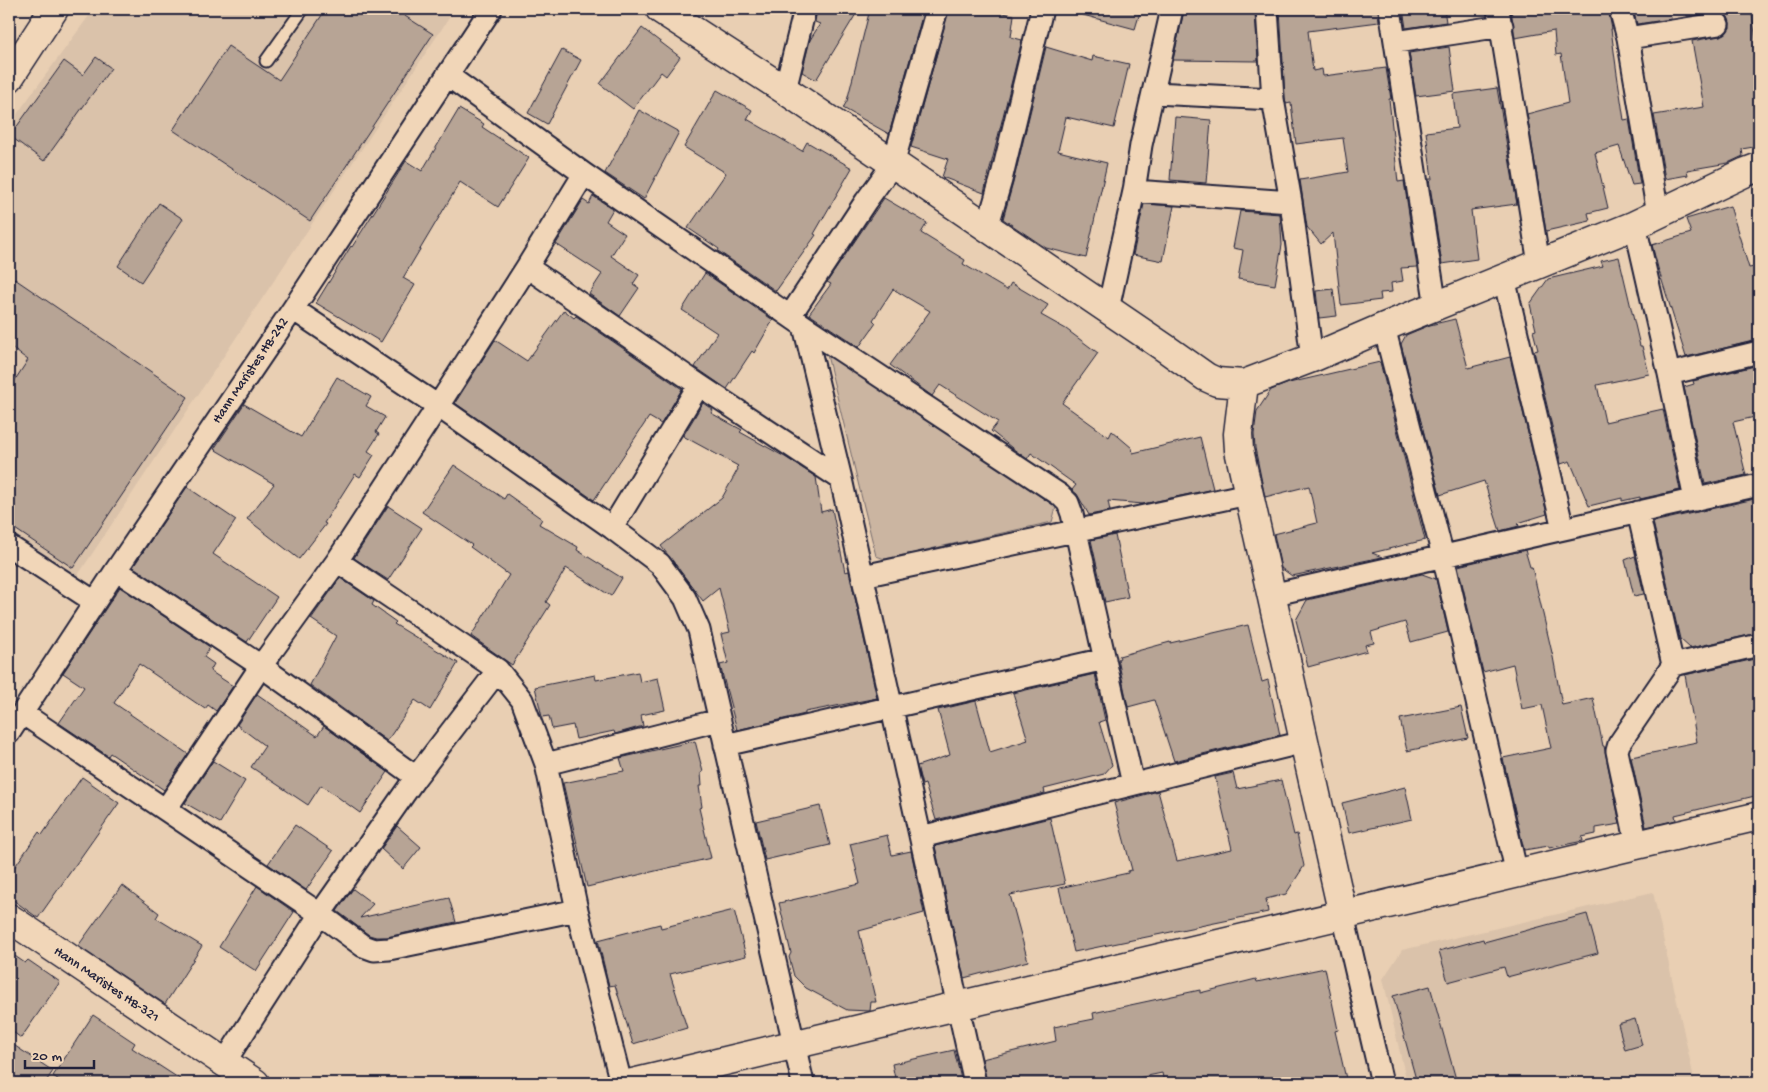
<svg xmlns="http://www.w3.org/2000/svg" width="1768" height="1092" font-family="'Gochi Hand',sans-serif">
	<rect width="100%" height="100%" fill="#e9cfb3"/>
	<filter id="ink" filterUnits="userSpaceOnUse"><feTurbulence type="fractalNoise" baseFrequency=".02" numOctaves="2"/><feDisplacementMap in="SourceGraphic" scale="10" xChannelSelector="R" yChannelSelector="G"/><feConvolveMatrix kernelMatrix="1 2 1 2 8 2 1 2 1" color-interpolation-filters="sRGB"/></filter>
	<g filter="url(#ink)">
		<!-- built -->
		<path fill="#dac2aa" d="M94,9H455L76,578L9,532V125Z
			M1653,892L1695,1083H1407L1383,979L1402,950Z"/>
		<!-- green -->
		<path fill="#cbb5a1" stroke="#766c6e" d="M826,351L1056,507L1052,522L885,559L876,556Z"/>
		<!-- building -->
		<path fill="#b7a495" stroke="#22223b" d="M326,9H394L433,34L310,221L173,130L228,46L279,80Z
			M817,9H859L816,80L802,72L810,40L820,24L815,22Z
			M870,9H924L889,134L843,108L847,101Z
			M949,9H981L1014,15L1011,37L1022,40L984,193L942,177L948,159L911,147Z
			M1083,9H1141L1135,29L1083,15Z
			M1280,9H1378L1379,22L1308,31L1313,71L1322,69L1323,76L1386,68L1391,99H1389L1398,182L1404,181L1417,267L1401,268L1403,281L1391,283L1392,292L1380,293L1381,300L1341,305L1333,233L1321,244L1307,227L1300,180L1348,172L1343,138L1296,144L1291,103L1286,104L1285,98Z
			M1403,9H1444L1446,22L1406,28Z
			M1511,9H1608L1612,29H1611L1617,74L1624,120L1629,119L1640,184L1632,185L1619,146L1595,153L1608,208L1588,213L1590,221L1546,231L1527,114L1568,103L1561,54L1556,55L1554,31L1515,38Z
			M1633,9H1670L1671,19L1637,24Z
			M1686,9H1751L1759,57V146L1742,149L1743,156L1728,163L1687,170L1688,175L1665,179L1654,115L1704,107L1692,41L1720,36L1726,33L1730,28V23L1728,17L1723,13L1716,12L1687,16Z
			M1184,11L1255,13L1258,61L1173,60Z
			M642,28L680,57L666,76L661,72L633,109L600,84Z
			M1046,47L1092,61L1093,56L1129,64L1114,128L1066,117L1058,151L1107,163L1086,258L1046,248L1003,219L1013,183Z
			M1449,47L1455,91L1416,96L1409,53Z
			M562,50L581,60L547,124L528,113Z
			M96,57L111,68L44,161L10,136L64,61L83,75Z
			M1497,88L1517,204L1471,210L1477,259L1442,264L1429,179H1432L1426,132L1457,128L1453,94Z
			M717,90L752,110L747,119L802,151L807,142L852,168L814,234L816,235L776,291L718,251L719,249L688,228L726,173L684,147Z
			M459,109L484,124L482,127L529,158L498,207L460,182L403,278L415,285L381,342L316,303L351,246L352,247L406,161L422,171Z
			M639,110L679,132L644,199L605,173Z
			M1175,117L1211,120L1206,183L1170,180Z
			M593,196L613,209L606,221L625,234L611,256L639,275L633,284L639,288L620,316L589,294L602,274L556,244L583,200L589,204Z
			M884,198L927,223L921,233L965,260L963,264L1007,290L1011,283L1048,305L1041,315L1066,329L1098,353L1062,403L1109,437L1112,431L1132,448L1133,453L1200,437L1213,489L1143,504L1108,501L1110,511L1089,515L1077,494L1072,490L1076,485L1031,453L1027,459L1012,448L991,431L998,422L940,385L932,396L890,365L930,311L893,289L873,320L876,323L859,347L809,314L831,284L827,282Z
			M159,203L183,219L141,282L118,266Z
			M1144,204L1174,206L1163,261L1133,255Z
			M1730,206L1749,268L1759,266V340L1686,357L1658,268L1652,245L1691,233L1686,219Z
			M1240,211L1280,214L1282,245L1275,285L1238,279L1243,250L1233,248Z
			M1619,257L1640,346H1642L1649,374L1597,385L1605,422L1663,409L1680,490L1640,499V497L1622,501V498L1589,506L1570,461L1561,464L1534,351L1538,350L1533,331L1536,330L1530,304L1548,279L1603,266L1601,261Z
			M705,273L773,320L754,353L752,351L727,389L695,367L717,333L682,310Z
			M9,275L188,397L73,568L9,525V389L28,360L9,346Z
			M1333,289L1337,316L1319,318L1316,291Z
			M564,310L574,318L576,316L682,389L661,424L649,417L594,500L455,403L495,340L527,361Z
			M1455,319L1468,368L1510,357L1547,514L1518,523L1519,526L1500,531L1484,481L1440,495L1401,344L1406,335L1430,325Z
			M1380,362L1425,540L1372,553L1382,557L1292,576L1281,568L1274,534L1317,523L1309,486L1265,497L1255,448L1254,434L1257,411L1271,390L1289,383Z
			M1759,365V416L1733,422L1746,475L1705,484L1684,387L1694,384L1693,381Z
			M337,377L371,397L366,406L385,417L376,432L379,434L368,451L374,455L360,477L355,474L324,523L326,524L299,559L247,519L274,484L214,449L244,404L301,437Z
			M703,403L713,410L711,413L742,430L740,432L785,457L816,477L821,512L832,509L845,572L849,571L877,698L805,712V714L737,730L720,665L728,663L721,634L730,632L719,588L703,601L661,546L722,498L738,469L736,468L738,466L683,436Z
			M454,465L504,499L507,494L542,519L539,524L578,547L577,550L622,578L611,596L566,568L546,602L550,605L512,665L471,636L509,575L470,547L472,545L422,512Z
			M187,487L236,520L213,554L277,597L247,642L133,567Z
			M1759,498V633L1690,648L1680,639L1653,522Z
			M388,506L422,528L388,580L354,558Z
			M1115,535L1128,597L1105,602L1091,540Z
			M1525,550L1530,567H1532L1553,657L1562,705L1593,698L1603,746H1604L1620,824L1596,828V834L1582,837L1583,841L1549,848V846L1524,850L1503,758L1551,748L1542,705L1522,709L1513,664L1483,672L1458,566Z
			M1635,556L1644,594L1634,596L1625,560Z
			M1422,574L1436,579L1448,632L1411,642L1405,622L1371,632L1374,643L1365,645L1367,651L1308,667L1296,620L1307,600Z
			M340,578L374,601L372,605L396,622L394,624L458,663L430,710L415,700L387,741L310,685L336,636L311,619Z
			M120,587L210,647L204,657L214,664L210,671L233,686L216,711L208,705L205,709L139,664L114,703L188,754L164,790L110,753L108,756L59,723L84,687L63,673Z
			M1248,625L1262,682L1268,680L1280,735L1174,761L1154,700L1128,707L1118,659L1120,658L1119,656L1170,642V643Z
			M1759,658V795L1675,815L1676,820L1646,827L1631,757L1667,750V748L1697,742L1685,675Z
			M638,672L640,682L658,678L665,710L641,715L643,726L615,734L614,731L576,739L573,725L552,729L549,716L542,717L535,687L595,675L596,680Z
			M1095,674L1105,720L1099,722L1112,765L1104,774L1044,789L1045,793L936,820L925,784L922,785L917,766L950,755L938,710L976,701L990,752L1028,740L1013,693Z
			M257,694L317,736L324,726L388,772L360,813L321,785L308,805L251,767L265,746L237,725Z
			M1461,707L1468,738L1407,751L1400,719Z
			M695,741L703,772L701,773L702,786H699L702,807L699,808L711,858L587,887L563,783L624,771L620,758Z
			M213,761L245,781L220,823L185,803Z
			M1233,773L1237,789L1281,780L1294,835L1297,834L1304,866L1286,894L1266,899L1268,912L1074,952L1059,888L1128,873V871L1132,870L1114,803L1158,791L1177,861L1232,849L1215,777Z
			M82,777L119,803L38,918L9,897V875L39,832L42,835Z
			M1405,787L1412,819L1349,833L1342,803Z
			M820,806L830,845L765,860L756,821Z
			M1050,818L1065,884L1010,895L1028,961L964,978L935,846Z
			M295,825L333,851L306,890L268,864Z
			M397,826L421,847L403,869L381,849Z
			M887,835L892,855L911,851L924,913L859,931L876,1002H871L870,1011L847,1010L806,988L794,976L789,957L791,953L779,903L860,884L850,844Z
			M122,885L159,913L156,918L202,946L165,1004L78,946Z
			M257,886L294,912L256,971L219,947Z
			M353,889L373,904L360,918L449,898L456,922L387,937H376L369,935L337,911Z
			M734,910L746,956L670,974L687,1028L633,1044L615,985L609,986L598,940L660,924L661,928Z
			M1587,914L1598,953L1507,977L1504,967L1448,982L1439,951L1483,939L1484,942Z
			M9,952L25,963L28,960L60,982L21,1038L9,1029Z
			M1325,968L1338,1030L1335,1031L1347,1083H1164L1162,1073L1114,1083H987L982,1059L1056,1041L1054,1027L1094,1019L1093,1013L1200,990V993L1256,979L1257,982Z
			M1430,986L1457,1083H1417L1393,996Z
			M93,1015L135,1043L132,1048L186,1083H64L53,1076Z
			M1635,1019L1642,1045L1625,1050L1618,1024Z
			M9,1042L53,1071L45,1083H9Z
			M954,1050L962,1083H896L892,1064Z"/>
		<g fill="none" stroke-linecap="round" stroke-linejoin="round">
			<defs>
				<path id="lane" d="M266,61L303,9"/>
				<path id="street" d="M1267,9L1273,99L1291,202L1312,358
					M1390,9L1436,307
					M1498,9L1539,264
					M1620,9L1628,38L1658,214
					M1628,38L1718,24
					M1396,42L1502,26
					M447,75L584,174L804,326L1060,495L1068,503L1072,514L1133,784
					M785,90L805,9
					M1154,93L1273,99
					M1134,191L1291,202
					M1635,225L1669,374L1695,500
					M987,228L1001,180L1042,9
					M527,267L699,385L841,479
					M1504,278L1563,529
					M293,309L438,406L612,528L660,564L685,598L699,630L803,1083
					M1108,309L1134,191L1141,145L1172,9
					M790,316L866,201L893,164L937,9
					M804,326L841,479L975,1083
					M1384,327L1443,556L1517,874
					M1669,374L1759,352
					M1638,512L1673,665
					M612,528L699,385
					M9,546L95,602
					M337,561L498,670L522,700L546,764L577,910L621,1083
					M116,570L261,666L416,777
					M863,576L1248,494
					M1271,595L1759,485
					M22,713L320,914L363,946L374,950L389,949L577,910
					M9,733L116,570L293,309L491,9
					M725,745L1105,659
					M546,764L719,720
					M166,809L261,666L337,561L438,406L527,267L584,174
					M921,837L1304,742
					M1637,845L1617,751L1619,744L1673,665L1759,645
					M1343,915L1382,1083
					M224,1063L320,914L416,777L498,670"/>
				<path id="secondary" d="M660,9L785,90L1165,348L1206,377L1217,382L1244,384L1312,358L1384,327L1635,225L1746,172L1759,167
					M9,78L54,9
					M1244,384L1238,434L1239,450L1343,915
					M9,918L255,1083
					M632,1083L1759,816"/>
			</defs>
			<!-- lane casing -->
			<use href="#lane" stroke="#22223b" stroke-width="15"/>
			<!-- street casing -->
			<use href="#street" stroke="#22223b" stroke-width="25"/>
			<!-- secondary casing -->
			<use href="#secondary" stroke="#22223b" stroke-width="31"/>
			<!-- lane -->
			<use href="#lane" stroke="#f1d6b8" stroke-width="11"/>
			<!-- street -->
			<use href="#street" stroke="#f1d6b8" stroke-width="21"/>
			<!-- secondary -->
			<use href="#secondary" stroke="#f1d6b8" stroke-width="28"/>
		</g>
	</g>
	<g text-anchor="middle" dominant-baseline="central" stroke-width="5" stroke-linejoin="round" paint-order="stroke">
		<!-- street labels -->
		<g font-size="14" fill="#22223b" stroke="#f1d6b8">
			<text transform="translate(251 371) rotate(-56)">Hann Maristes HB-242</text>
			<text transform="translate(106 985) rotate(34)">Hann Maristes HB-321</text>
		</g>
	</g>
	<!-- margin -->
	<rect width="1768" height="1092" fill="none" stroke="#f1d6b8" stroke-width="30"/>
	<rect x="15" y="15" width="1738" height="1062" fill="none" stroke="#22223b" stroke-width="2" filter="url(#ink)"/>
	<!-- scale -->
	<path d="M25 1060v8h69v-8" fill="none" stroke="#22223b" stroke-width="2.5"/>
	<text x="32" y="1060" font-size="15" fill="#22223b" stroke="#f1d6b8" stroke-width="4" paint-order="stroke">20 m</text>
</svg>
